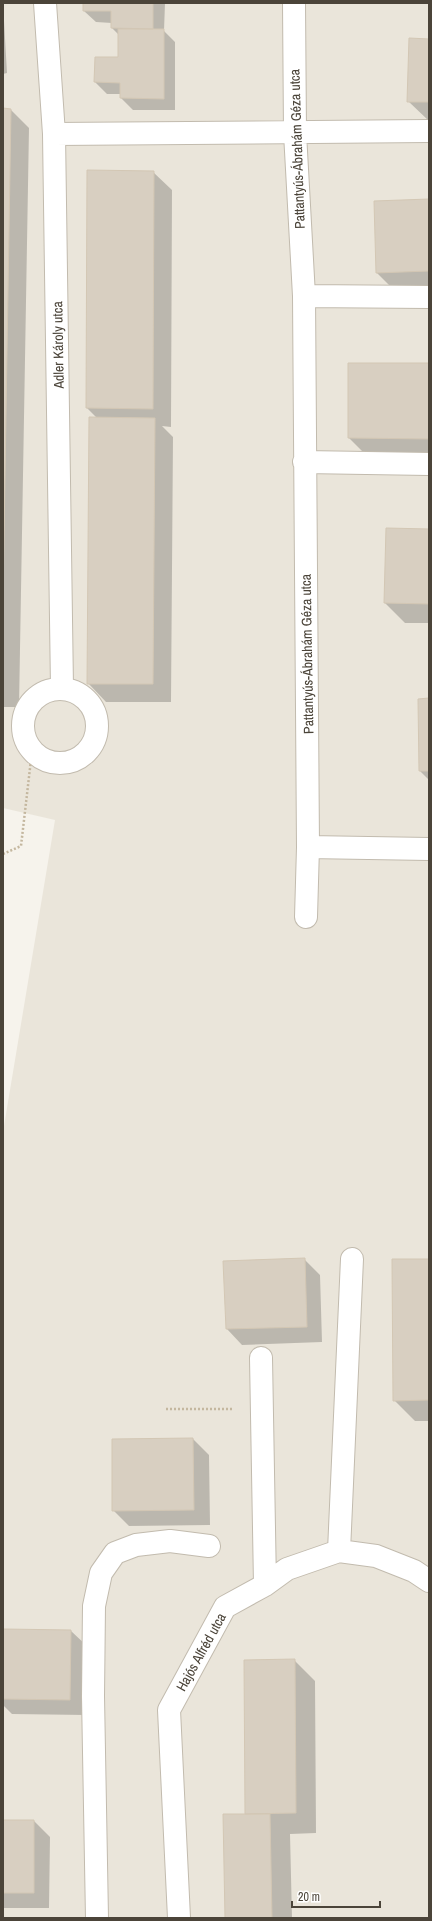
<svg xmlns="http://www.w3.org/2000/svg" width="432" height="1921" font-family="'Archivo Narrow',sans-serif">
	<rect width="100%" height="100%" fill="#f6f3ec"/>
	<!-- residential -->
	<path fill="#eae5da" d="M3,3H429V1918H3V1132L55,820L3,808Z"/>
	<!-- shadow -->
	<path fill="#0003" d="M3,3L7,73L3,74Z
		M84,3H165L164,31L175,42V110H133L121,98V94H107L95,82L96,58H119V35L112,28V23L96,22L84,11Z
		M429,40V121L408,101Z
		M3,109L11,110L29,128L19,707H3Z
		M153,172L172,190L171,427L162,426L173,437L171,702H106L88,683L97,418L87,408Z
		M429,200V292L397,293L376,272Z
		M349,364H429V459L369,458L349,438Z
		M429,530V623H405L385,603Z
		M429,699V780L420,771Z
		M304,1259L320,1275L322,1342L242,1345L227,1329Z
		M429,1260V1421H415L394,1400Z
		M193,1439L209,1455L210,1525L129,1526L113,1510V1440Z
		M3,1630L71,1631L87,1646L86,1715L12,1714L3,1705Z
		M294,1660L315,1681L316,1833L290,1834L292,1918H226L246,1815L245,1661Z
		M3,1821H34L50,1837L49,1908H3Z"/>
	<!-- building -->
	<path fill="#d8cfc1" stroke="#d3c7b4" d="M83,3H153V29L111,28V11H83Z
		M118,29H164V99L120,98V83L94,82L95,57H118Z
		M409,38L429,39V102H407Z
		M3,108L11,109L3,598Z
		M87,170L154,171L153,409L86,408Z
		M429,199V271L376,273L374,201Z
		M348,363H429V439L348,438Z
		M89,417L155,418L153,684H87Z
		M386,528L429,529V604L384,603Z
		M429,698V771H419L418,699Z
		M305,1258L307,1327L226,1329L223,1261Z
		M392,1259H429V1400L393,1401Z
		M193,1438L194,1510L112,1511V1439Z
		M3,1629L71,1630L70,1700L3,1699Z
		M295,1659L296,1813L245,1814L244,1660Z
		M223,1814H270L272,1918H225Z
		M3,1820H34V1893H3Z"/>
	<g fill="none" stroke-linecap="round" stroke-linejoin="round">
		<defs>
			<path id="minor" d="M45,3L54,134L62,688
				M294,3L295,133L304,296L308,847L306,917
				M54,134L429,131
				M304,296L429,297
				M304,462L429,464
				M23 726a37 37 0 1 1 74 0a37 37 0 1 1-74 0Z
				M308,847L429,849
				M261,1358L265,1585
				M339,1551L352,1259
				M97,1918L93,1696L94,1606L101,1573L115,1553L136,1545L170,1541L209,1546
				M179,1918L169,1710L225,1607L265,1585L287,1569L339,1551L376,1556L414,1571L429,1581"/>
		</defs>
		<!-- minor casing -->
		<use href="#minor" stroke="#c2bbae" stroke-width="24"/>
		<!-- path -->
		<path stroke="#c4b79f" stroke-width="2.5" stroke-dasharray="2 2" stroke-linecap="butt" d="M3,854L21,846L32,751
			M166,1409H234"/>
		<!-- minor -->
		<use href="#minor" stroke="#fff" stroke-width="22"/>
	</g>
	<g text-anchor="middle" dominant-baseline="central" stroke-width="4" stroke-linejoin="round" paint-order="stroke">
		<!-- street labels -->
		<g font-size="14" fill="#4b4439" stroke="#fff">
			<text transform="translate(297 149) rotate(-92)">Pattantyús-Ábrahám Géza utca</text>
			<text transform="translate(58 345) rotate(-91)">Adler Károly utca</text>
			<text transform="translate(307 654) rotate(-91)">Pattantyús-Ábrahám Géza utca</text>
			<text transform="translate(201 1652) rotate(-61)">Hajós Alfréd utca</text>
		</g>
	</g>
	<!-- border -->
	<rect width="432" height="1921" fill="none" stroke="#4b4439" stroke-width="8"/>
	<!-- scale -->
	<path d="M292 1901v6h88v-6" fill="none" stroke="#4b4439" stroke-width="2"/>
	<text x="298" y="1901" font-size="12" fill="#4b4439" stroke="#ffffff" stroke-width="3" paint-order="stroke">20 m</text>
</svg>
